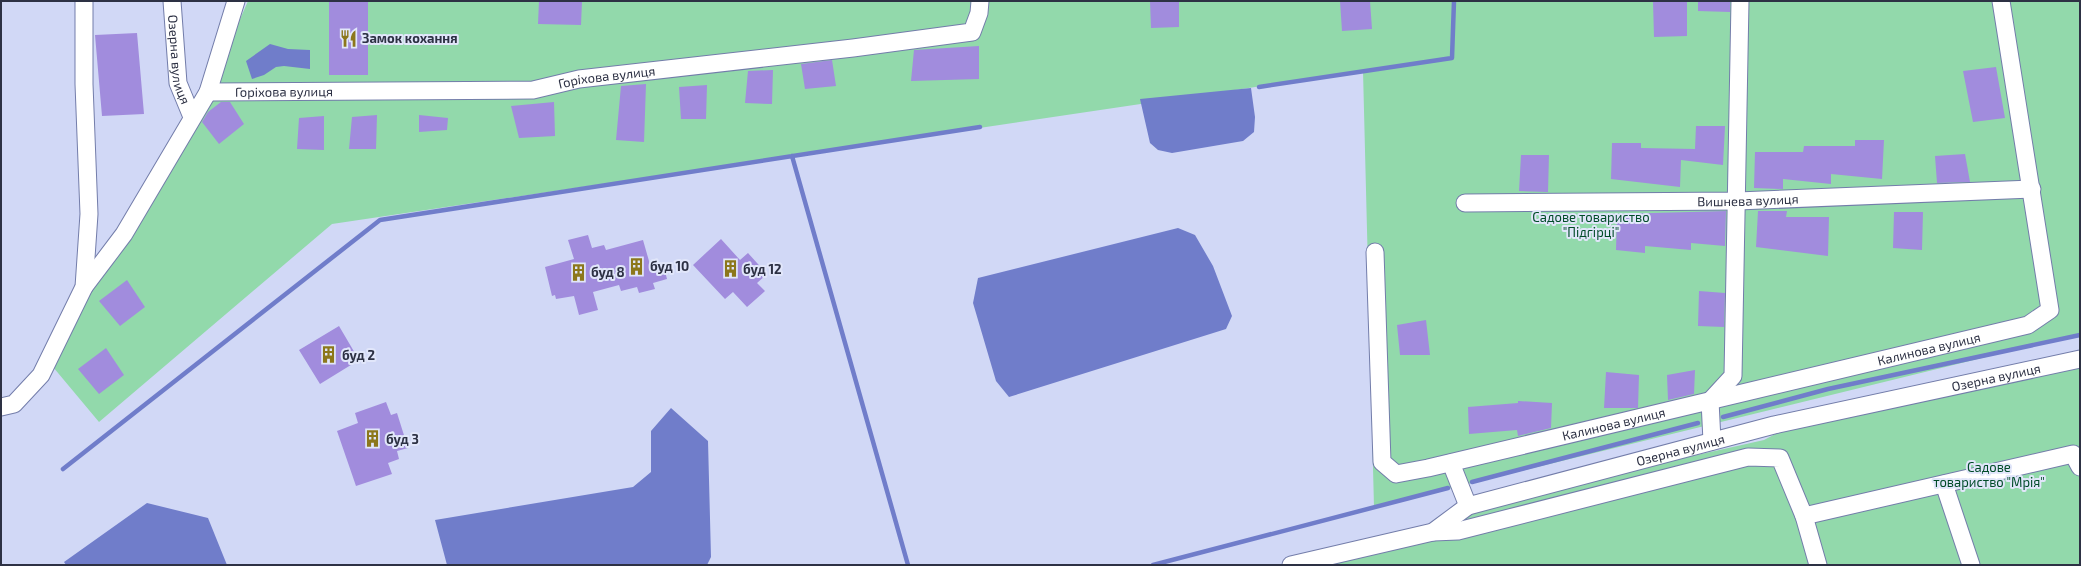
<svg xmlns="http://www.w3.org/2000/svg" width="2081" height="566" font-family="'Exo 2',sans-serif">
	<rect width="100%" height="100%" fill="#d1d8f6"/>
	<!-- green -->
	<path fill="#92d9ab" d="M248,1H2080V334L1374,507L1363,71L332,224L99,422L48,361L208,92Z
		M2080,360V565H1291L1433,532L1469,506L1764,440L1781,431Z"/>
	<!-- water -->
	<path fill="#707dca" d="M270,44L288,49L310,50V69L284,66L276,67L264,75L252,79L246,61Z
		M1251,88L1255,117L1254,132L1243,141L1172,153L1158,150L1150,143L1140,99Z
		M1178,228L1195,235L1213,266L1232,316L1226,329L1009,397L996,381L973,303L978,278Z
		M671,408L708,441L711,557L707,565H447L435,520L633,487L651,472V431Z
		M147,503L208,518L227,565H66L64,562Z"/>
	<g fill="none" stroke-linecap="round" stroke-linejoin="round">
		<!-- stream -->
		<path stroke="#707dca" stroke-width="4.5" d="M1259,87L1452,58L1454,1
			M792,156L908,565
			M1723,417L1828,389L2080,335
			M63,469L380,220L980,127
			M1472,482L1698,423
			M1153,565L1448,488"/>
	</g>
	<!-- building -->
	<path fill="#a18cdd" d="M329,1H368V75H329Z
		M539,1H582L581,25L538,24Z
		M1150,1H1179V27L1151,28Z
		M1340,1H1370L1372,29L1342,31Z
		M1698,1H1730V12L1698,11Z
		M1653,2H1687V36L1654,37Z
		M137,33L144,114L102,116L95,35Z
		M979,46V79L911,81L914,50Z
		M832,60L836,86L805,89L801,64Z
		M1996,67L2005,118L1973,122L1963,71Z
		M773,70L772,104L745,103L748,71Z
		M646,84L644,142L616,140L621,86Z
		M707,85L706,119H681L679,87Z
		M221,102H230L244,124L219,144L202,122L208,112Z
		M554,102L555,136L519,138L511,106Z
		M377,115L376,149H349L352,117Z
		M419,115L448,118L447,130L419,132Z
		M324,116V150L297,149L299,118Z
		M1696,126H1725L1723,165L1681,160L1680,187L1611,179L1612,143H1641V148L1695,149Z
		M1855,140H1884L1882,179L1831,174V184L1783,179V189L1754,188L1755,152H1803L1804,146H1855Z
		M1965,154L1970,182L1937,183L1935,156Z
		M1521,155H1549L1548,192L1519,191Z
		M1726,211L1725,246L1691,243V250L1645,246V253L1616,250L1617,214Z
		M1758,211H1787L1786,217H1829L1828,256L1756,247Z
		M1894,212H1923L1922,250L1893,248Z
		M588,235L592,248L604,245L606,250L643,240L651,268L663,264L667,279L653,283L655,289L639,293L637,287L621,291L619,285L593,292L598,310L579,315L574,296L556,299L555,295L552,296L545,267L574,259L568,240Z
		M721,239L740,260L748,253L767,274L757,283L765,291L747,307L733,292L725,299L693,265Z
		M127,280L145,307L120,326L99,301Z
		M1699,291L1725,293L1724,327L1698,326Z
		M1426,320L1430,355H1400L1397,325Z
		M339,326L359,360L320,384L299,350Z
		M106,348L124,375L99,394L78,369Z
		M1695,370L1694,394L1668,400L1667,375Z
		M1606,372L1639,375L1638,408H1604Z
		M1518,401L1552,403L1551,428L1518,436L1517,430L1469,434L1468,407L1518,403Z
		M386,402L391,415L397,413L408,448L397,451L399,459L388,463L392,474L356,486L337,431L358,423L355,413Z"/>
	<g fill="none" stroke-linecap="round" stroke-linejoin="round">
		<defs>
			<g id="street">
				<path id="s1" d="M172,1L178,83L192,117"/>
				<path id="s2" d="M208,92L533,90L579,79L853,48L972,32L979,13L980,1"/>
				<path id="s3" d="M1465,203L1738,201L2032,189"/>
				<path id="s4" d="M1375,252L1382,462L1396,474L1428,468L2028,325L2050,310L2001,1"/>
				<path d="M84,287L124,234L208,92L236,1"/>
				<path d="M1,407L14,404L41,375L84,287L89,214L84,84V1"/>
				<path d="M1712,441L1710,401L1733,376L1740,1"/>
				<path d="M1451,463L1468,506"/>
				<path d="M1944,484L1971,565"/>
				<path d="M1804,516L2073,454L2080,467"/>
				<path d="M1433,532L1458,531L1748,457L1780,458L1804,516L1818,565"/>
				<path id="s5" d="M1291,565L1433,532L1468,506L1774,425L2080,359"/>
			</g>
		</defs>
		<!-- street casing -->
		<use href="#street" stroke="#737daa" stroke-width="19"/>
		<!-- street -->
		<use href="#street" stroke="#fff" stroke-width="17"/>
	</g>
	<!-- icons -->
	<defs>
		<symbol id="restaurant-bare" viewBox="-9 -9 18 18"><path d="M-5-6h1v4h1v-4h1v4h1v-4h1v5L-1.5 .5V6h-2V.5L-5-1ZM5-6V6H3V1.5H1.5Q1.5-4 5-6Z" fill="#8c771b" stroke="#e1e6fa" stroke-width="2.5" paint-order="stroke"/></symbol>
		<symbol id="building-bare" viewBox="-9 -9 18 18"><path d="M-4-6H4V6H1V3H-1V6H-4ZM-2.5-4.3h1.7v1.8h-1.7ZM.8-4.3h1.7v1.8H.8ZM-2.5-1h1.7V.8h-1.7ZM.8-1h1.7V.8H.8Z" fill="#8c771b" stroke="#e1e6fa" stroke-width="2.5" paint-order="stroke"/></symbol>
	</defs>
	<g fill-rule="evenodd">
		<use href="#restaurant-bare" x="336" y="26" width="25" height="25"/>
		<use href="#building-bare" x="624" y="254" width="25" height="25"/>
		<use href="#building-bare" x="718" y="256" width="25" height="25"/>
		<use href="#building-bare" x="566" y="260" width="25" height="25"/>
		<use href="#building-bare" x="316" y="342" width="25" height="25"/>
		<use href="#building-bare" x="360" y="426" width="25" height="25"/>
	</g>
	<g text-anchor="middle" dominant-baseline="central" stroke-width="4" stroke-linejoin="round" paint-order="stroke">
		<!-- poi labels -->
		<g font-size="13" font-weight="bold" fill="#2d3144" stroke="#e1e6fa" text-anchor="start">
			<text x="362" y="38">Замок кохання</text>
			<text x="650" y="266">буд 10</text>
			<text x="743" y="269">буд 12</text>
			<text x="591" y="272">буд 8</text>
			<text x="342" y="355">буд 2</text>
			<text x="386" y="439">буд 3</text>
		</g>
		<!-- street labels -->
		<g font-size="13" fill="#2d3144" stroke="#e1e6fa">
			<text stroke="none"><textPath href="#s1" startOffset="59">Озерна вулиця</textPath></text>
			<text stroke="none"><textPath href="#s2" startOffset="400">Горіхова вулиця</textPath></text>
			<text stroke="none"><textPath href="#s2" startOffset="76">Горіхова вулиця</textPath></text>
			<text stroke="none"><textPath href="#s3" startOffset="283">Вишнева вулиця</textPath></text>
			<text stroke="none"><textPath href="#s4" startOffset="776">Калинова вулиця</textPath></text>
			<text stroke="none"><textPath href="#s5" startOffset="733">Озерна вулиця</textPath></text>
			<text stroke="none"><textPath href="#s4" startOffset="452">Калинова вулиця</textPath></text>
			<text stroke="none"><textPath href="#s5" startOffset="409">Озерна вулиця</textPath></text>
		</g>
		<!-- park labels -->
		<g font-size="13" fill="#014b28" stroke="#e1e6fa">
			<text x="1591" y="217">Садове товариство<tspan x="1591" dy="15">"Підгірці"</tspan></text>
			<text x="1989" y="467">Садове<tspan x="1989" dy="15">товариство "Мрія"</tspan></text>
		</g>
	</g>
	<!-- border -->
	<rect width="2081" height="566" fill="none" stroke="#2d3144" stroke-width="4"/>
</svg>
